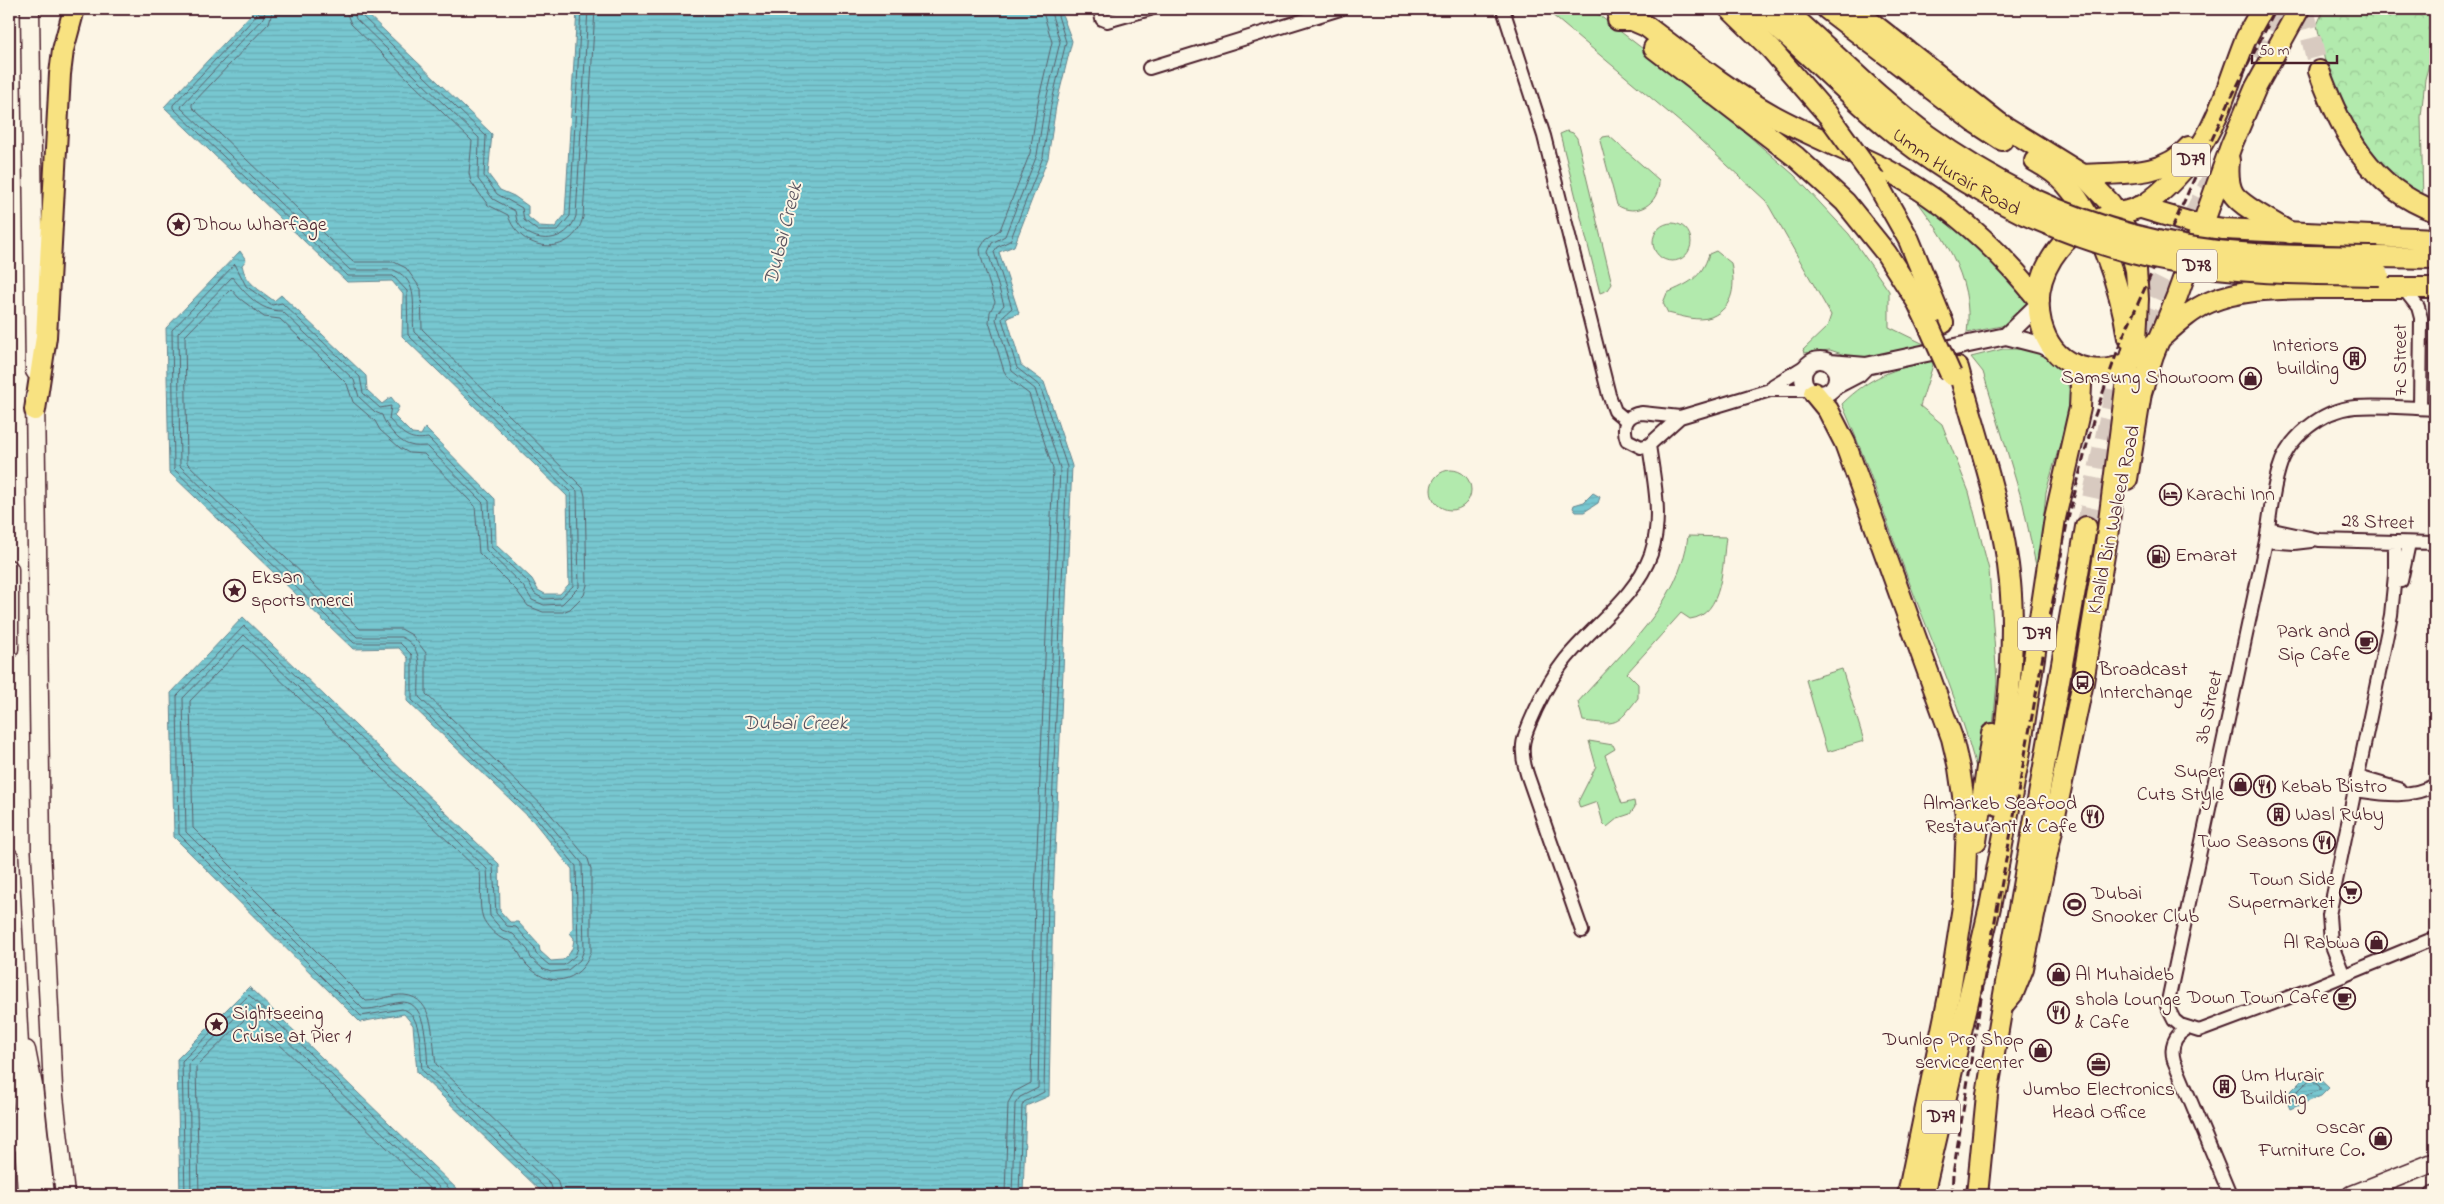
<svg xmlns="http://www.w3.org/2000/svg" width="2444" height="1204" font-family="'Indie Flower',sans-serif">
	<defs>
		<pattern id="park-crowns" width="20" height="18" patternUnits="userSpaceOnUse" patternTransform="scale(1.25)"><rect width="20" height="18" fill="#b2eaad"/><path d="M2 6a3 3 0 1 1 6 0M12 15a3 3 0 1 1 6 0" fill="none" stroke="#9bc895"/></pattern>
		<pattern id="water-rules" width="6" height="5" patternUnits="userSpaceOnUse" patternTransform="scale(1.25)"><rect width="6" height="5" fill="#77c7d0"/><path d="M0 2.5h6" fill="none" stroke="#68aab3"/></pattern>
	</defs>
	<rect width="100%" height="100%" fill="#fcf5e5"/>
	<filter id="ink" filterUnits="userSpaceOnUse"><feTurbulence type="fractalNoise" baseFrequency=".02" numOctaves="2"/><feDisplacementMap in="SourceGraphic" scale="10" xChannelSelector="R" yChannelSelector="G"/><feConvolveMatrix kernelMatrix="1 2 1 2 8 2 1 2 1" color-interpolation-filters="sRGB"/></filter>
	<g filter="url(#ink)">
		<!-- park -->
		<path fill="url(#park-crowns)" stroke="#7e846c" d="M2324,9L2435,10V42L2425,79L2421,117L2423,200L2388,178L2369,155L2329,80L2317,25Z"/>
		<!-- garden -->
		<path fill="#b2eaad" stroke="#7e846c" d="M1545,9H1591L1690,85L1794,175L1849,234L1889,291V327L1926,345L1880,356L1857,359L1830,350L1804,353L1803,350L1827,327L1831,315L1766,201L1687,128Z
			M1567,131L1573,133L1577,138L1612,284L1608,290L1600,293L1560,134Z
			M1609,136L1659,180C1660,204 1636,218 1617,205L1600,141L1603,137Z
			M1908,189L1971,231L2032,304L2016,323L1967,333C1975,277 1940,231 1908,189Z
			M1653 242a19 19 0 1 1 38 0a19 19 0 1 1-38 0Z
			M1716,251L1731,263C1735,284 1735,307 1711,317C1698,322 1681,316 1668,313L1663,303L1667,293C1689,283 1701,279 1709,254Z
			M2003,349H2029L2053,360L2065,378L2071,393L2067,419L2046,492L2038,575L2023,504L1983,372L1971,357Z
			M1931,359L1933,365L1920,406L1942,424L1969,492L1989,570L1997,681L1990,765L1980,784C1964,713 1934,647 1908,579C1886,520 1867,461 1842,404C1870,376 1893,370 1931,359Z
			M1431 490a20 20 0 1 1 40 0a20 20 0 1 1-40 0Z
			M1688,536L1726,537C1722,564 1724,615 1690,619L1681,613L1627,673L1638,684V698C1616,726 1618,725 1583,721L1578,702C1620,654 1681,602 1688,536Z
			M1842,669L1864,741L1827,752L1806,680Z
			M1589,741L1613,745L1615,749L1605,755L1622,804L1634,801L1635,807L1630,814L1618,818L1607,827L1603,823L1597,802L1580,808L1578,802L1596,766Z"/>
		<!-- water -->
		<path fill="url(#water-rules)" stroke="#65848e" d="M256,9H362L492,134L488,174L500,190L514,196L528,206V217L539,226L555,227L565,215L577,9H1060L1072,41L1056,106L1048,158L1014,246L999,252L1019,313L1007,318L1021,365L1044,382L1072,466L1053,898L1049,1096L1026,1106L1023,1195H545L417,1072L413,1025L404,1014L360,1022L174,837L171,693L243,617L499,864L500,911L510,922H518L539,945L540,951L551,961L563,960C571,953 573,949 574,938L570,933L573,928L572,869L534,822L407,701L408,658L399,648L353,649L169,472L166,328L240,251L246,260L242,265C245,283 260,290 274,301L281,295L366,376L367,390L382,404L391,397L399,407L394,416L412,434L421,435L425,428L495,499L496,545L532,579L538,590L545,594H560L569,584L567,496L402,336L403,294L392,281L347,282L164,107Z
			M1593,493L1600,497L1598,503L1584,512H1576L1573,508L1574,505L1584,502Z
			M249,987L463,1195H180L177,1059Z
			M2311,1071L2329,1088L2321,1096L2290,1109L2285,1097Z"/>
		<g fill="none" stroke-linecap="round" stroke-linejoin="round">
			<!-- shore -->
			<path stroke="#5c626d" stroke-width="1" d="M260,9L258,14L173,105V108L348,276H393L407,291L408,335L571,493L573,586L560,598L544,599L535,594L528,582L491,547L489,501L428,438C408,441 403,434 389,419L391,406L380,408L363,393L360,377L282,303L272,305L246,286L235,264L172,330L174,469L354,643H400L412,655V700L537,819L576,866L578,948L575,956L564,965H549L536,954L534,947L516,927L507,926L496,913L493,866L244,626L177,696L179,834L361,1016L402,1009C423,1013 420,1054 422,1070L546,1189L548,1195
				M266,9L263,18L182,105L181,108L350,270H394C421,282 411,309 414,332L577,491L579,587L562,604L544,605L532,600L523,586L486,550L483,503L427,446C422,446 415,447 410,445C399,443 385,425 382,415L375,412L359,397L354,380L282,311C259,311 246,294 232,277L178,333L180,466L357,637H401C427,648 417,675 419,697L541,814L582,863L584,950L580,960L568,970L551,972L543,969L531,958L528,950L513,934L502,930L490,916L487,869L244,635L183,698L186,832L363,1009C376,1010 389,1003 403,1002C428,1002 426,1051 428,1067L551,1185L554,1195
				M273,9L269,23L192,104V107L353,262H394L406,268L421,289L422,329L583,488L585,496L587,585L584,595L570,609L563,612H543L528,606L517,591L479,553L475,506L424,454L409,453L400,448L380,430L375,421L353,402L347,384L322,359L280,319L264,317L239,298L231,289L185,336L187,463L360,629H401L412,635L426,653V694L547,810L588,859L591,869V952C580,984 548,989 526,964C520,957 518,949 511,942C508,940 504,940 501,938C494,934 486,925 483,918C478,904 482,886 480,872L244,645L190,701L193,828L366,1001C379,1001 392,994 404,995C436,997 432,1043 436,1064L557,1180L562,1195
				M345,9L351,24L472,141L469,173L471,182L488,205L508,215C519,252 573,259 583,217L595,9
				M353,9L356,19L479,138L478,179L493,199L515,211C516,215 516,219 518,223C533,246 568,243 576,216L588,9
				M359,9L361,15L486,136L484,176L497,194L522,208L524,220L538,231H557L570,216L581,9
				M2311,1079L2320,1087V1090L2293,1101L2292,1097Z
				M185,1195L182,1061L249,995L456,1195
				M191,1195L189,1063L249,1004L447,1195
				M199,1195L196,1067L249,1015L436,1195
				M1005,1195L1008,1103L1014,1092L1031,1083L1035,897L1053,469L1029,394L1009,379L1004,371L989,322L990,312L995,302L981,257L980,249L986,239L1000,230L1030,153L1038,102L1052,42L1042,9
				M1012,1195L1015,1104L1020,1097L1038,1088L1042,897L1060,468L1035,389L1012,371L996,319L998,312L1004,305L988,252L992,243L1005,236L1037,155L1045,104L1060,42L1050,9
				M1019,1195L1022,1106L1024,1102L1044,1092L1048,898L1067,467L1040,386L1017,368L1002,319L1004,315L1012,308L994,252L997,247L1010,241L1043,157L1051,105L1066,42L1056,9"/>
			<!-- primary-tunnel -->
			<path stroke="#d8cac0" stroke-width="20" stroke-dasharray="20 10" stroke-linecap="butt" d="M2304,9L2319,71
				M2263,60L2284,9
				M2086,527L2116,385L2158,286L2214,174"/>
			<defs>
				<path id="minor" d="M1100,9L1102,19L1107,21L1150,9
					M1503,9L1544,136L1609,395L1615,411L1627,421
					M1149,68L1340,9
					M2403,288L2418,307L2421,318L2420,408
					M1770,390L1774,385L1807,365
					M2435,409C2409,408 2381,405 2355,407C2322,410 2288,437 2279,469C2272,492 2270,517 2266,541L2167,1006L2174,1020L2180,1025L2199,1031L2311,989L2435,938
					M1642,413L1680,417L1649,445L1641,447L1627,440C1622,427 1626,414 1642,413Z
					M1680,417L1770,390H1809
					M2268,529L2319,540L2435,543
					M2266,541L2294,543L2311,541
					M2401,581L2409,543
					M2358,777L2399,789
					M2355,790C2383,794 2409,799 2435,785
					M1582,931L1527,774C1518,746 1524,735 1536,709C1544,692 1553,675 1565,660C1593,625 1635,598 1651,554C1663,518 1654,481 1649,445
					M2344,976L2331,943L2329,915L2391,615L2395,575V542
					M2186,1029C2174,1036 2170,1047 2174,1061L2230,1195"/>
				<path id="tertiary" d="M2006,336L2038,305
					M1803 377a17 17 0 1 1 34 0a17 17 0 1 1-34 0Z
					M1830,363L1866,366
					M1835,386L1858,374L1866,366L2006,336L2041,345L2054,351"/>
				<path id="secondary" d="M30,9L35,371
					M35,397L41,851L53,1087L65,1195
					M9,569V649
					M9,857L27,1195
					M26,1050L33,1086L45,1195
					M9,1144L19,1117
					M2352,1195L2435,1162
					M2434,1195H2435"/>
				<g id="primary">
					<path d="M1730,9L1771,49L1828,115"/>
					<path id="s1" d="M1755,9C1801,45 1841,88 1886,126C1928,161 1974,189 2024,214"/>
					<path d="M1784,9C1832,50 1876,97 1927,135C1960,159 1994,179 2031,198"/>
					<path d="M1827,9L1976,123L2002,140"/>
					<path d="M1854,9L1999,123L2083,175L2110,203L2125,228L2136,270L2138,299L2136,340L2129,364L2107,537L2083,682L2023,968L2013,993L2002,1006"/>
					<path d="M2262,9C2256,20 2249,31 2244,43C2229,81 2219,122 2194,156C2182,172 2156,200 2138,208C2127,212 2115,213 2105,217C2060,232 2030,276 2041,323C2046,342 2057,358 2075,365C2137,388 2161,322 2210,302C2243,288 2280,289 2315,288C2355,288 2395,288 2435,288"/>
					<path d="M1618,20H1632L1646,26C1687,57 1729,91 1774,116C1809,135 1847,150 1883,168C1945,200 1996,246 2039,300"/>
					<path d="M1654,48L1796,157L1845,202L1886,253L1918,303L1929,326"/>
					<path d="M2319,71C2341,131 2370,188 2435,211"/>
					<path d="M2229,160C2228,171 2228,186 2234,195C2245,209 2274,222 2290,233"/>
					<path d="M2035,161C2046,167 2057,174 2066,184C2099,222 2121,289 2128,338"/>
					<path d="M2083,175C2120,172 2163,178 2189,147"/>
					<path d="M1875,180L1909,240L1943,323"/>
					<path d="M2138,207L2202,226L2223,229L2435,239"/>
					<path d="M2378,257L2435,258"/>
					<path d="M1958,368C1977,439 2003,509 2010,582C2017,655 2004,732 1998,805"/>
					<path d="M1814,393L1828,410L1845,443L1952,738L1959,768L1967,823L1964,900L1949,996L1908,1195"/>
					<path d="M35,410L46,337L60,74L63,50L74,9"/>
					<path d="M2127,479L2141,393L2153,355L2177,296L2231,146L2256,87L2299,9"/>
					<path d="M1976,841L1992,734"/>
					<path d="M1923,1195L1990,907L2020,751L2055,518L2080,408L2081,385L2079,374L2073,364"/>
					<path d="M1977,1195L1987,1095L2002,1006L2086,527"/>
				</g>
			</defs>
			<!-- minor casing -->
			<use href="#minor" stroke="#4a1f2b" stroke-width="16"/>
			<!-- tertiary casing -->
			<use href="#tertiary" stroke="#4a1f2b" stroke-width="20"/>
			<!-- secondary casing -->
			<use href="#secondary" stroke="#4a1f2b" stroke-width="21"/>
			<!-- primary casing -->
			<use href="#primary" stroke="#4a1f2b" stroke-width="24"/>
			<!-- minor -->
			<use href="#minor" stroke="#fcf5e5" stroke-width="12"/>
			<!-- tertiary -->
			<use href="#tertiary" stroke="#fcf5e5" stroke-width="16"/>
			<!-- secondary -->
			<use href="#secondary" stroke="#fcf5e5" stroke-width="18"/>
			<!-- primary -->
			<use href="#primary" stroke="#f8e281" stroke-width="20"/>
			<!-- rail -->
			<path stroke="#4a1f2b" stroke-width="3" stroke-dasharray="8 4" stroke-linecap="butt" d="M1952,1195L1953,1174L1982,992L2067,523L2093,421L2121,341L2228,104L2276,9"/>
			<defs>
				<path id="primary-bridge" d="M1828,115L1875,180
					M2031,198C2096,228 2169,248 2241,253C2286,257 2333,256 2378,257
					M2024,214C2072,235 2121,253 2173,262C2241,274 2310,274 2379,275
					M1929,326L1951,375"/>
			</defs>
			<!-- primary-bridge casing -->
			<use href="#primary-bridge" stroke="#4a1f2b" stroke-width="24" stroke-linecap="butt"/>
			<!-- primary-bridge -->
			<use href="#primary-bridge" stroke="#f8e281" stroke-width="20"/>
		</g>
	</g>
	<!-- icons -->
	<defs>
		<symbol id="sight-ring" viewBox="-11 -11 22 22"><circle r="9.5" fill="#fcf5e5" stroke="#4a1f2b" stroke-width="1.5"/><path d="M0-6L1.8-2.2L6-1.7L2.9 1.2L3.7 5.4L0 3.3L-3.7 5.4L-2.9 1.2L-6-1.7L-1.8-2.2Z" fill="#4a1f2b"/></symbol>
		<symbol id="building-ring" viewBox="-11 -11 22 22"><circle r="9.5" fill="#fcf5e5" stroke="#4a1f2b" stroke-width="1.5"/><path d="M-4-6H4V6H1V3H-1V6H-4ZM-2.5-4.3h1.7v1.8h-1.7ZM.8-4.3h1.7v1.8H.8ZM-2.5-1h1.7V.8h-1.7ZM.8-1h1.7V.8H.8Z" fill="#4a1f2b"/></symbol>
		<symbol id="shop-ring" viewBox="-11 -11 22 22"><circle r="9.5" fill="#fcf5e5" stroke="#4a1f2b" stroke-width="1.5"/><path d="M-5-2.5h2.3a2.7 3.5 0 0 1 5.4 0H5L5.5 6h-11ZM-1.5-2.5h3a1.5 2.3 0 0 0-3 0Z" fill="#4a1f2b"/></symbol>
		<symbol id="hotel-ring" viewBox="-11 -11 22 22"><circle r="9.5" fill="#fcf5e5" stroke="#4a1f2b" stroke-width="1.5"/><path d="M-6-4.5h1.5V1H6V5H4.5V3h-9V5H-6ZM-4 0a1.8 1.8 0 1 1 3.6 0ZM.5 0V-2.5h3Q6-2.5 6 0Z" fill="#4a1f2b"/></symbol>
		<symbol id="fuel-ring" viewBox="-11 -11 22 22"><circle r="9.5" fill="#fcf5e5" stroke="#4a1f2b" stroke-width="1.5"/><path d="M-5.5-6h7V0h2V4h1.3V-2.5L3-4.5l.8-.8L6-3V5H2.5V1h-1V6h-7ZM-4.2-4.7v3.2H.2V-4.7Z" fill="#4a1f2b"/></symbol>
		<symbol id="cafe-ring" viewBox="-11 -11 22 22"><circle r="9.5" fill="#fcf5e5" stroke="#4a1f2b" stroke-width="1.5"/><path d="M-5.5-4.5H6V0H3Q3 3.5 0 3.5H-2.5Q-5.5 3.5-5.5 0ZM3-3.2v2h1.7v-2ZM-6 4.5H4V6H-6Z" fill="#4a1f2b"/></symbol>
		<symbol id="bus-ring" viewBox="-11 -11 22 22"><circle r="9.5" fill="#fcf5e5" stroke="#4a1f2b" stroke-width="1.5"/><path d="M-5-6H5V4H4V6H2V4H-2V6H-4V4H-5ZM-3.5-4V0h7V-4ZM-3.5 1.2v1.5H-2V1.2ZM2 1.2v1.5H3.5V1.2Z" fill="#4a1f2b"/></symbol>
		<symbol id="restaurant-ring" viewBox="-11 -11 22 22"><circle r="9.5" fill="#fcf5e5" stroke="#4a1f2b" stroke-width="1.5"/><path d="M-5-6h1v4h1v-4h1v4h1v-4h1v5L-1.5 .5V6h-2V.5L-5-1ZM5-6V6H3V1.5H1.5Q1.5-4 5-6Z" fill="#4a1f2b"/></symbol>
		<symbol id="supermarket-ring" viewBox="-11 -11 22 22"><circle r="9.5" fill="#fcf5e5" stroke="#4a1f2b" stroke-width="1.5"/><path d="M-6-5.5h2.5l.6 2H6L4.5 2H-2.5L-4.4-4H-6ZM-1.5 3.2a1.3 1.3 0 1 0 .1 0ZM3 3.2a1.3 1.3 0 1 0 .1 0Z" fill="#4a1f2b"/></symbol>
		<symbol id="stadium-ring" viewBox="-11 -11 22 22"><circle r="9.5" fill="#fcf5e5" stroke="#4a1f2b" stroke-width="1.5"/><path d="M0-5a6.5 5 0 1 0 0 10a6.5 5 0 1 0 0-10ZM-3.5-1.8h7v3.6h-7Z" fill="#4a1f2b"/></symbol>
		<symbol id="office-ring" viewBox="-11 -11 22 22"><circle r="9.5" fill="#fcf5e5" stroke="#4a1f2b" stroke-width="1.5"/><path d="M-6-3h4V-5.5h4V-3h4V5H-6ZM-1-4.5V-3h2v-1.5ZM-6 0V1H6V0Z" fill="#4a1f2b"/></symbol>
	</defs>
	<g fill-rule="evenodd">
		<use href="#sight-ring" x="166" y="212" width="25" height="25"/>
		<use href="#building-ring" x="2342" y="346" width="25" height="25"/>
		<use href="#shop-ring" x="2238" y="366" width="25" height="25"/>
		<use href="#hotel-ring" x="2158" y="482" width="25" height="25"/>
		<use href="#fuel-ring" x="2146" y="544" width="25" height="25"/>
		<use href="#sight-ring" x="222" y="578" width="25" height="25"/>
		<use href="#cafe-ring" x="2354" y="630" width="25" height="25"/>
		<use href="#bus-ring" x="2070" y="670" width="25" height="25"/>
		<use href="#shop-ring" x="2228" y="772" width="25" height="25"/>
		<use href="#restaurant-ring" x="2252" y="774" width="25" height="25"/>
		<use href="#building-ring" x="2266" y="802" width="25" height="25"/>
		<use href="#restaurant-ring" x="2080" y="804" width="25" height="25"/>
		<use href="#restaurant-ring" x="2312" y="830" width="25" height="25"/>
		<use href="#supermarket-ring" x="2338" y="880" width="25" height="25"/>
		<use href="#stadium-ring" x="2062" y="892" width="25" height="25"/>
		<use href="#shop-ring" x="2364" y="930" width="25" height="25"/>
		<use href="#shop-ring" x="2046" y="962" width="25" height="25"/>
		<use href="#cafe-ring" x="2332" y="986" width="25" height="25"/>
		<use href="#restaurant-ring" x="2046" y="1000" width="25" height="25"/>
		<use href="#sight-ring" x="204" y="1012" width="25" height="25"/>
		<use href="#shop-ring" x="2028" y="1038" width="25" height="25"/>
		<use href="#office-ring" x="2086" y="1052" width="25" height="25"/>
		<use href="#building-ring" x="2212" y="1074" width="25" height="25"/>
		<use href="#shop-ring" x="2368" y="1126" width="25" height="25"/>
	</g>
	<g text-anchor="middle" dominant-baseline="central" stroke-width="4" stroke-linejoin="round" paint-order="stroke">
		<!-- shield labels -->
		<g fill="#fcf5e5" stroke="#7f5f63" stroke-width="1">
			<rect x="2172" y="143.5" width="38" height="33" rx="4"/>
			<rect x="2177" y="249.5" width="40" height="33" rx="4"/>
			<rect x="2018" y="617.5" width="38" height="33" rx="4"/>
			<rect x="1922" y="1100.5" width="38" height="33" rx="4"/>
		</g>
		<g font-size="19" font-weight="bold" fill="#4a1f2b">
			<text x="2191" y="160">D79</text>
			<text x="2197" y="266">D78</text>
			<text x="2037" y="634">D79</text>
			<text x="1941" y="1117">D79</text>
		</g>
		<!-- street labels -->
		<g font-size="20" fill="#4a1f2b" stroke="#fcf5e5">
			<text stroke="none"><textPath href="#s1" startOffset="260">Umm Hurair Road</textPath></text>
			<text transform="translate(2401 360) rotate(-90)">7c Street</text>
			<text transform="translate(2115 520) rotate(-78)">Khalid Bin Waleed Road</text>
			<text transform="translate(2378 523) rotate(2)">28 Street</text>
			<text transform="translate(2210 707) rotate(-78)">3b Street</text>
		</g>
		<!-- poi labels -->
		<g font-size="20" fill="#4a1f2b" stroke="#fcf5e5" text-anchor="start">
			<text x="194" y="225">Dhow Wharfage</text>
			<text x="2339" y="346" text-anchor="end">Interiors<tspan x="2339" dy="23">building</tspan></text>
			<text x="2234" y="378" text-anchor="end">Samsung Showroom</text>
			<text x="2186" y="495">Karachi Inn</text>
			<text x="2175" y="556">Emarat</text>
			<text x="251" y="578">Eksan<tspan x="251" dy="23">sports merci</tspan></text>
			<text x="2350" y="632" text-anchor="end">Park and<tspan x="2350" dy="23">Sip Cafe</tspan></text>
			<text x="2099" y="670">Broadcast<tspan x="2099" dy="23">Interchange</tspan></text>
			<text x="2224" y="772" text-anchor="end">Super<tspan x="2224" dy="23">Cuts Style</tspan></text>
			<text x="2281" y="787">Kebab Bistro</text>
			<text x="2077" y="804" text-anchor="end">Almarkeb Seafood<tspan x="2077" dy="23">Restaurant &amp; Cafe</tspan></text>
			<text x="2295" y="815">Wasl Ruby</text>
			<text x="2309" y="842" text-anchor="end">Two Seasons</text>
			<text x="2335" y="880" text-anchor="end">Town Side<tspan x="2335" dy="23">Supermarket</tspan></text>
			<text x="2091" y="894">Dubai<tspan x="2091" dy="23">Snooker Club</tspan></text>
			<text x="2360" y="943" text-anchor="end">Al Rabwa</text>
			<text x="2075" y="975">Al Muhaideb</text>
			<text x="2329" y="998" text-anchor="end">Down Town Cafe</text>
			<text x="2075" y="1000">shola Lounge<tspan x="2075" dy="23">&amp; Cafe</tspan></text>
			<text x="232" y="1014">Sightseeing<tspan x="232" dy="23">Cruise at Pier 1</tspan></text>
			<text x="2024" y="1040" text-anchor="end">Dunlop Pro Shop<tspan x="2024" dy="23">service center</tspan></text>
			<text x="2241" y="1076">Um Hurair<tspan x="2241" dy="23">Building</tspan></text>
			<text x="2099" y="1090" text-anchor="middle">Jumbo Electronics<tspan x="2099" dy="23">Head Office</tspan></text>
			<text x="2365" y="1128" text-anchor="end">Oscar<tspan x="2365" dy="23">Furniture Co.</tspan></text>
		</g>
		<!-- water labels -->
		<g font-size="21" font-style="italic" fill="#58515d" stroke="#fcf5e5">
			<text transform="translate(784 234) rotate(-76)">Dubai Creek</text>
			<text x="795" y="724">Dubai Creek</text>
		</g>
	</g>
	<!-- margin -->
	<rect width="2444" height="1204" fill="none" stroke="#fcf5e5" stroke-width="30"/>
	<rect x="15" y="15" width="2414" height="1174" fill="none" stroke="#4a1f2b" stroke-width="2" filter="url(#ink)"/>
	<!-- scale -->
	<path d="M2252 55v8h85v-8" fill="none" stroke="#4a1f2b" stroke-width="2.5"/>
	<text x="2259" y="55" font-size="15" fill="#4a1f2b" stroke="#fcf5e5" stroke-width="4" paint-order="stroke">50 m</text>
</svg>
